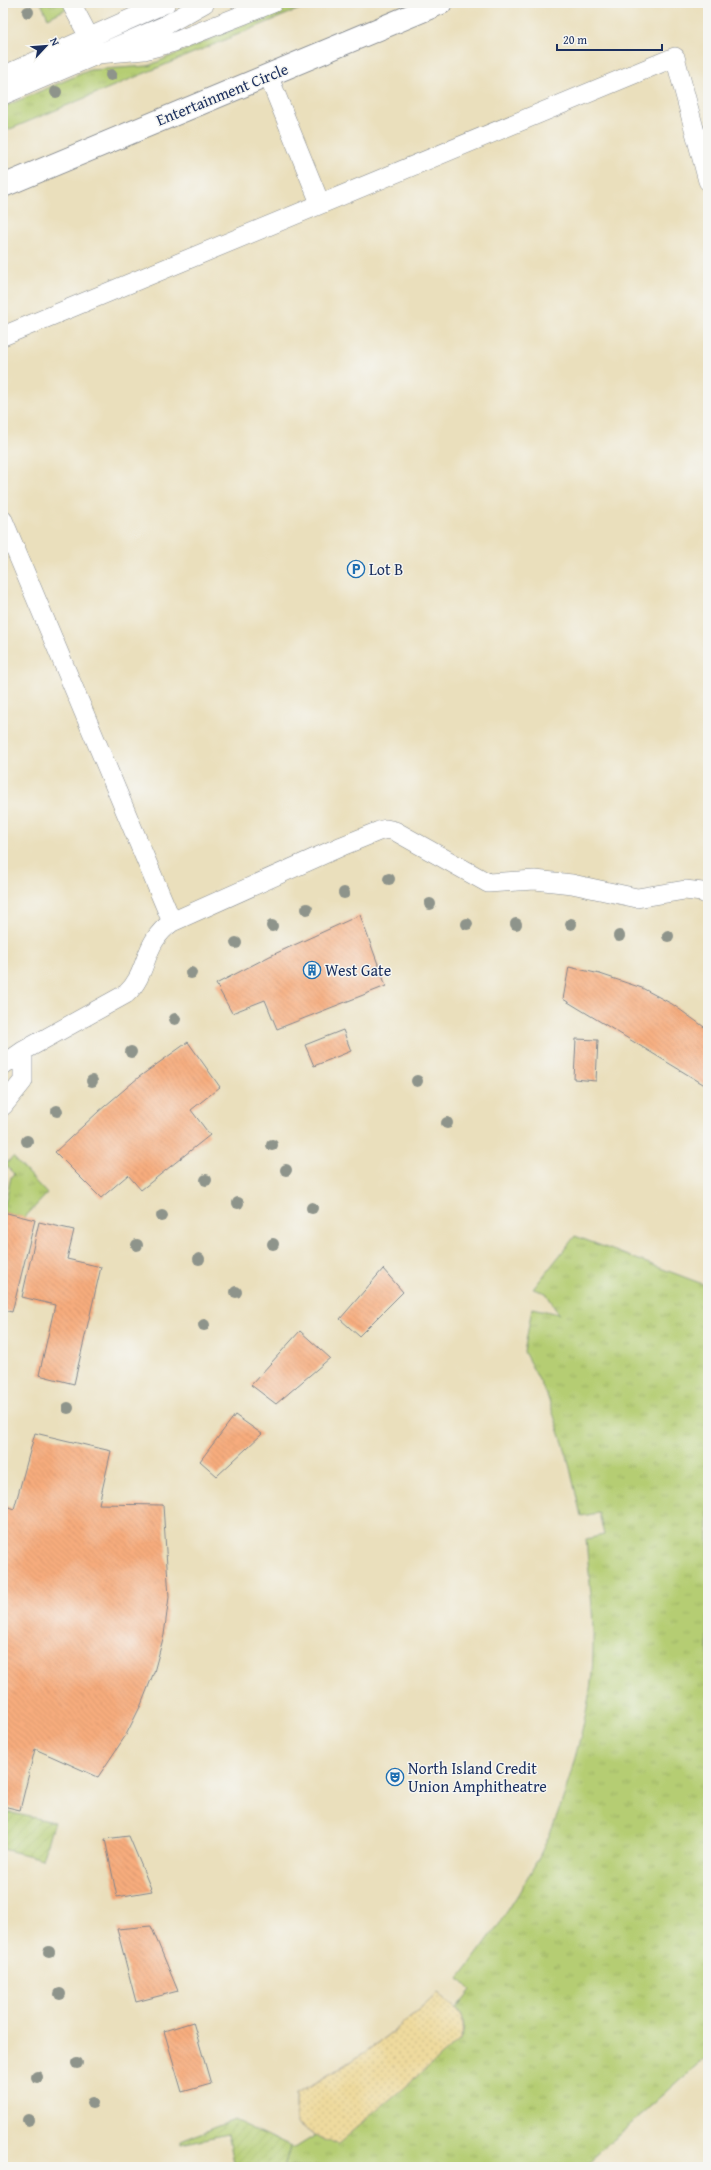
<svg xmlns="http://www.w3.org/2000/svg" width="711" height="2170" font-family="'Gentium Book Plus',serif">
	<defs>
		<pattern id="grass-tufts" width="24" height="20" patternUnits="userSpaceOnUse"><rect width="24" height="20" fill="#b5cd73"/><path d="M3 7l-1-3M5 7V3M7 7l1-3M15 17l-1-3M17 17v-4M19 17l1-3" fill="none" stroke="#9bb066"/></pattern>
		<pattern id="sand-dots" width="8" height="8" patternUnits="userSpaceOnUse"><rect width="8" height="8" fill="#eeda9e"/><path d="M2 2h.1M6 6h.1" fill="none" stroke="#ccbb8a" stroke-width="1.8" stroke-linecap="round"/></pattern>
		<pattern id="garden-furrows" width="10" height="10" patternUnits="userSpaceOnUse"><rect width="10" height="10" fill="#b5cd73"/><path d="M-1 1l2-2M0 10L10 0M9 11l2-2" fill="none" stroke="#9bb066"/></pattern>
		<pattern id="building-back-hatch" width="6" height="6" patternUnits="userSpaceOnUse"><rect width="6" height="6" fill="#f7ac7d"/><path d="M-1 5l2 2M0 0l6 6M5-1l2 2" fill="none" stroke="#d3946e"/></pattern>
	</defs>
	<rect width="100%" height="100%" fill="#f6f6f2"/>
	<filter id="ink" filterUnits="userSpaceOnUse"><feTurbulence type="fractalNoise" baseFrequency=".025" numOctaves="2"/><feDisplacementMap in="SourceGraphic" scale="8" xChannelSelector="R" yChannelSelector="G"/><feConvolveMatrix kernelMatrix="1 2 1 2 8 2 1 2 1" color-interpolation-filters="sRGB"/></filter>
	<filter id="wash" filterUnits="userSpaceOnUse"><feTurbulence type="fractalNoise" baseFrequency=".012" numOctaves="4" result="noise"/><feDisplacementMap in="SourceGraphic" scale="16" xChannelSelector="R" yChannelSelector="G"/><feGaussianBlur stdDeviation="0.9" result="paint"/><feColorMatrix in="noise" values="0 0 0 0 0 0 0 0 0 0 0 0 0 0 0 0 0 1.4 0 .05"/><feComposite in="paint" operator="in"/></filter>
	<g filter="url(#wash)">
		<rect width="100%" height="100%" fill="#eadfbc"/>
		<!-- grass -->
		<path fill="url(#grass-tufts)" stroke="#687e68" d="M41,3H78L48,18Z
			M294,3H314L3,132V107L90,70L148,66Z
			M13,1157L47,1194L24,1218L3,1212V1203L5,1204L11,1177L14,1174L5,1165Z
			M575,1236L708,1286V2055L583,2167H284L290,2146L295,2148L316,2135L326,2141L459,2041C466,2028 465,2020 456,2008L471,1990L459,1978C493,1934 525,1889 548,1838C561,1809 570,1777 578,1746C586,1715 593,1683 593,1651C594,1614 589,1576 586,1539L604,1535L599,1513L581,1516L567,1455L547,1395L524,1352L532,1308L559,1314L546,1293L533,1289Z"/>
		<!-- sand -->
		<path fill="url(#sand-dots)" stroke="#84847e" d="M437,1993C455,2008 471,2016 459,2041L338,2143L326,2141L296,2124V2093C349,2067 394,2033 437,1993Z"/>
		<!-- garden -->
		<path fill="url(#garden-furrows)" stroke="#687e68" d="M3,1811L54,1822L42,1859L3,1849Z
			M234,2120L290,2146L284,2167H235L228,2134L181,2144V2141Z"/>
		<g id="blocks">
			<!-- building -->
			<path fill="url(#building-back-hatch)" d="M360,915L386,986L277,1029L265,1000L232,1013L216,984L270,956Z
				M569,967L600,974L642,988L672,1004L707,1029L708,1087L563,999Z
				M343,1030L351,1051L314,1066L305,1045Z
				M576,1039L598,1040L596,1081L574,1079Z
				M188,1042L220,1087L191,1110L210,1135L141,1190L128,1175L101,1198L55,1152L98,1112L139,1077Z
				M3,1212L35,1220L12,1312L3,1310Z
				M39,1222L74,1230L67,1259L101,1267L74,1384L39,1375L55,1305L22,1297Z
				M383,1269L403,1292L359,1336L340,1319Z
				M300,1331L330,1358L276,1404L251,1385Z
				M235,1415L262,1434L217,1476L200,1461Z
				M35,1433L111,1451L99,1504L163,1505L169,1597L164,1635L154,1672L141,1705L126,1735L98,1777L35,1749L20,1810L3,1806V1505L14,1509Z
				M129,1836L152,1891L117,1897L105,1839Z
				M151,1926L178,1991L136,2002L117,1929Z
				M193,2022L211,2084L182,2092L164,2031Z"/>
		</g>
	</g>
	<g filter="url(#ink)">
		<use href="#blocks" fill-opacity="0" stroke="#82878d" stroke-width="1"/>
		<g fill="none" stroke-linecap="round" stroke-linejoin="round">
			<defs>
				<path id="service" d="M71,3L98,54L144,50L174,42L273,3
					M268,75L320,203
					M3,76L166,3
					M3,95L164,26L205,3
					M3,336L675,57L708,181
					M3,520L172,922L342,846L379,831L386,829L395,831L488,883L535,880L572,884L637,898L685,890L702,892L708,895
					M3,1065L23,1051L126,994C150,972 141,944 172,922
					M3,1106L23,1081V1051"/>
				<path id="minor" d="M3,186L441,3"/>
			</defs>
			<!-- service casing -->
			<use href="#service" stroke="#82878d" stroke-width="20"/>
			<!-- minor casing -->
			<use href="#minor" stroke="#82878d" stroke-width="24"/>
			<!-- service -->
			<use href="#service" stroke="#fff" stroke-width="19"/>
			<!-- minor -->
			<use href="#minor" stroke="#fff" stroke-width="22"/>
		</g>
		<!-- trees -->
		<g fill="#8e948b">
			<circle cx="28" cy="12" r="6"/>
			<circle cx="111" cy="75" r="6"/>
			<circle cx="56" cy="92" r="6"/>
			<circle cx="389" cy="879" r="6"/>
			<circle cx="344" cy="893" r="6"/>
			<circle cx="430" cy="904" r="6"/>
			<circle cx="307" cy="909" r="6"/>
			<circle cx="467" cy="924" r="6"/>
			<circle cx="516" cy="924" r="6"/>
			<circle cx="571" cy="924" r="6"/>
			<circle cx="272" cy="926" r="6"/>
			<circle cx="619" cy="936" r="6"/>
			<circle cx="668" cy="936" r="6"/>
			<circle cx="236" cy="943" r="6"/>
			<circle cx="191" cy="973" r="6"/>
			<circle cx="175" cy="1019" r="6"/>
			<circle cx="131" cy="1052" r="6"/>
			<circle cx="92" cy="1081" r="6"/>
			<circle cx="417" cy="1081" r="6"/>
			<circle cx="57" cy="1111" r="6"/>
			<circle cx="447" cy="1123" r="6"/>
			<circle cx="27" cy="1141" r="6"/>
			<circle cx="272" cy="1145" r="6"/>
			<circle cx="286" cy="1170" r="6"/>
			<circle cx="206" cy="1180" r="6"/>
			<circle cx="238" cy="1203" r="6"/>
			<circle cx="312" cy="1208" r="6"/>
			<circle cx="162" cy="1216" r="6"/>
			<circle cx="273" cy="1244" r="6"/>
			<circle cx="137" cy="1245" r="6"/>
			<circle cx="199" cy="1259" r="6"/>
			<circle cx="236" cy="1292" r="6"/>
			<circle cx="204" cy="1325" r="6"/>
			<circle cx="68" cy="1408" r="6"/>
			<circle cx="49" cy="1952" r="6"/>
			<circle cx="60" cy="1994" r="6"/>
			<circle cx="77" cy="2063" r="6"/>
			<circle cx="37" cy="2077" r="6"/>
			<circle cx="92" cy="2103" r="6"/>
			<circle cx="28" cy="2120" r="6"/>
		</g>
	</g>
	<!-- icons -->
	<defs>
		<symbol id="parking-ring" viewBox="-11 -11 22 22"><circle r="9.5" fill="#f6f6f2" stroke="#1f6fb2" stroke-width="1.5"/><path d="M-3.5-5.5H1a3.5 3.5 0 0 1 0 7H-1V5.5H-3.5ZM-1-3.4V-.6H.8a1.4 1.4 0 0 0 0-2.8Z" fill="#1f6fb2"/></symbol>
		<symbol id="building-ring" viewBox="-11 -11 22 22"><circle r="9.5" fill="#f6f6f2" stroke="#1f6fb2" stroke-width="1.5"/><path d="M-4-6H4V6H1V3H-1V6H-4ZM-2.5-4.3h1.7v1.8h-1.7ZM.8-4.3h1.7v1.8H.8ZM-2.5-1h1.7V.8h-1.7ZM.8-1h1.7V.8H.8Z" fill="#1f6fb2"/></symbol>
		<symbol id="theatre-ring" viewBox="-11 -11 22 22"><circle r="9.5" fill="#f6f6f2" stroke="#1f6fb2" stroke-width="1.5"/><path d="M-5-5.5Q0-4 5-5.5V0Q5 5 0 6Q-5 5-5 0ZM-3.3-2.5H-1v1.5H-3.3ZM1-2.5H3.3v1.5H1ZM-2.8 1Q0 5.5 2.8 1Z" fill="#1f6fb2"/></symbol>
	</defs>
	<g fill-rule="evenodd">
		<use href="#parking-ring" x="346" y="559" width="20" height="20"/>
		<use href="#building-ring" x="302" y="960" width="20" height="20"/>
		<use href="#theatre-ring" x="385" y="1767" width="20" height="20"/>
	</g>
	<g text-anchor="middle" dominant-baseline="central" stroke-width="3" stroke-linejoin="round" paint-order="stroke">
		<!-- street labels -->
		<g font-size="16" fill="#1b2f5e" stroke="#f6f6f2">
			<text transform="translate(222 94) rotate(-22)">Entertainment Circle</text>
		</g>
		<!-- poi labels -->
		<g font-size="16" fill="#1b2f5e" stroke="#f6f6f2" text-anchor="start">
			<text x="369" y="569">Lot B</text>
			<text x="325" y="970">West Gate</text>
			<text x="408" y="1768">North Island Credit<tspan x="408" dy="18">Union Amphitheatre</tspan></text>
		</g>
	</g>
	<!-- margin -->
	<rect width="711" height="2170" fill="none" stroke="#f6f6f2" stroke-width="16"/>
	<!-- north arrow -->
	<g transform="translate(46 46) rotate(64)" stroke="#f6f6f2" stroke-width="3" paint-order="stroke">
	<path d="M0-3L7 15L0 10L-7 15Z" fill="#1b2f5e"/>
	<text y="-6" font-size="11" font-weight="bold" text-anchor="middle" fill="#1b2f5e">N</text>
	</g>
	<!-- scale -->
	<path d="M557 44v6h105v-6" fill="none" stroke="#1b2f5e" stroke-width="2"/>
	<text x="563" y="44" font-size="12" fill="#1b2f5e" stroke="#f6f6f2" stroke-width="3" paint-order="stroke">20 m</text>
</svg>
